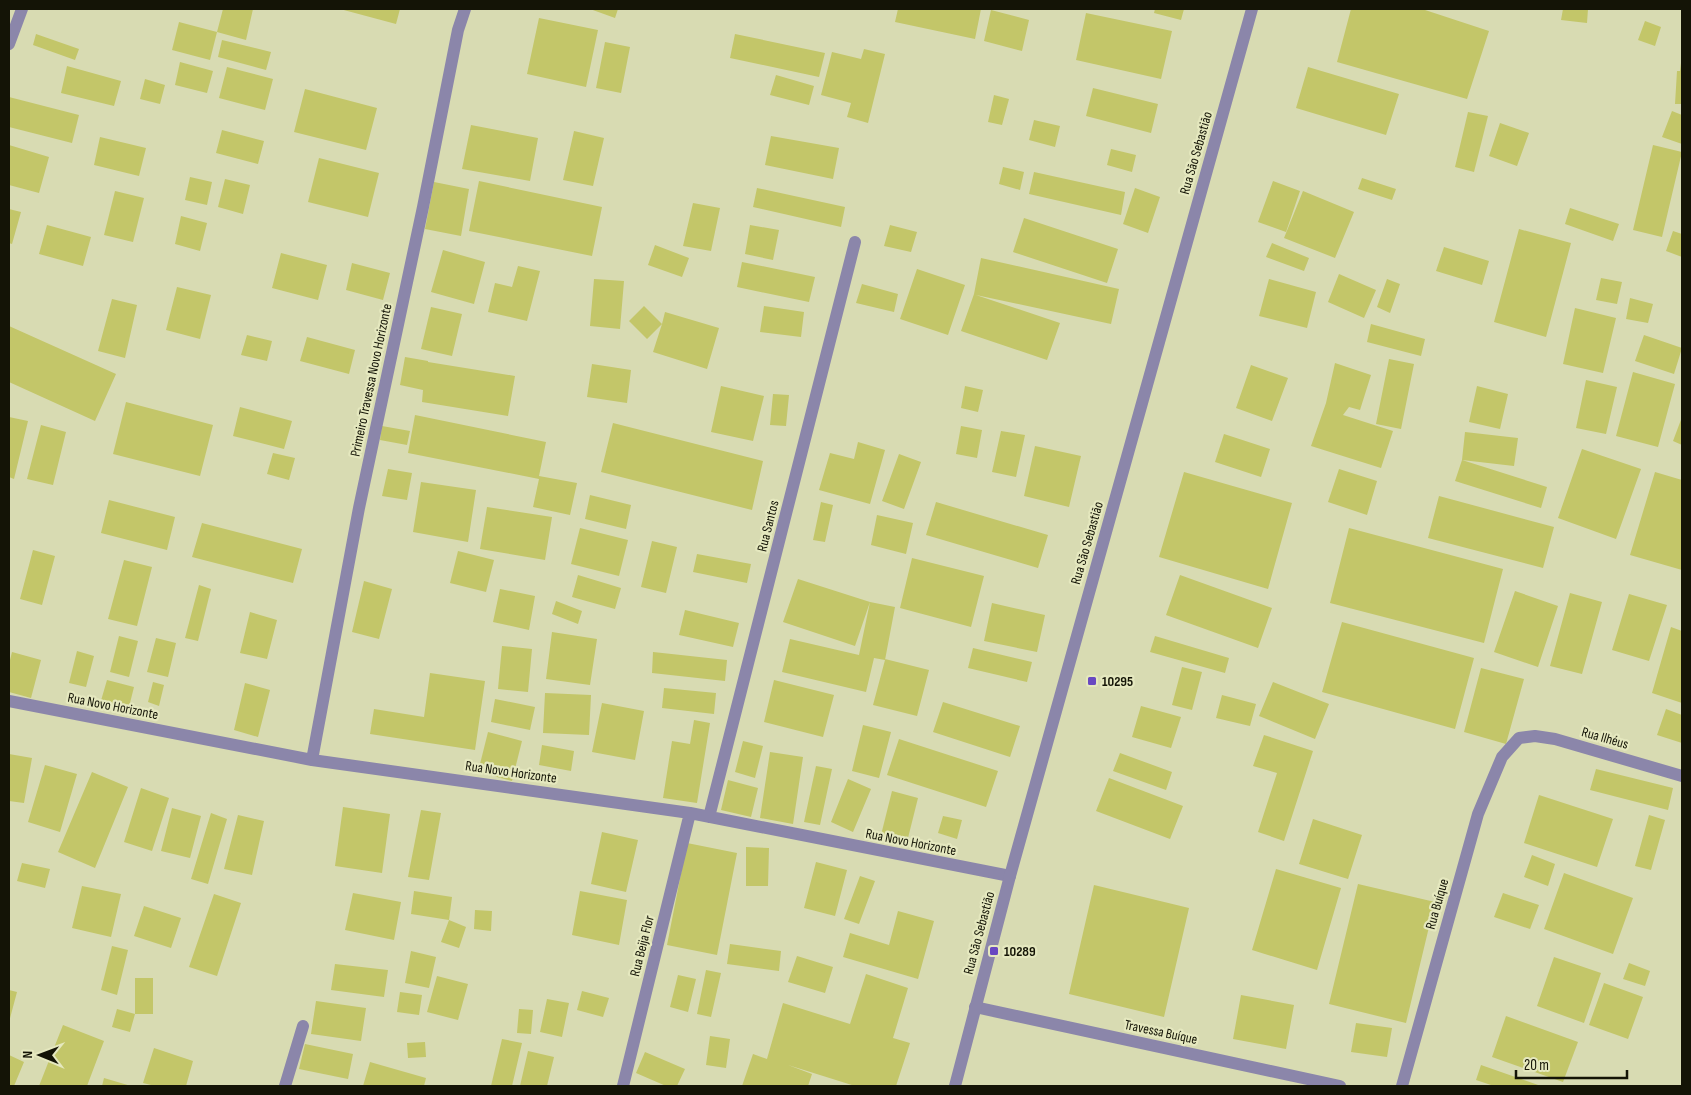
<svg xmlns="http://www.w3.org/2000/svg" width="1691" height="1095" font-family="'Sofia Sans Condensed',sans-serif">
	<rect width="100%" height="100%" fill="#d8dbb2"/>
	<!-- building -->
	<path fill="#c3c669" d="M223,9H253L246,40L217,32Z
		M340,9H400L396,24Z
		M590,9H618L615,18Z
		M898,9H981L975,39L895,22Z
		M1155,9H1184L1181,20L1154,13Z
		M1351,9H1422L1489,31L1467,99L1337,62Z
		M1563,9H1588L1587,23L1561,20Z
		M991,10L1029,20L1022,51L984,41Z
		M1086,13L1172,31L1161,79L1076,60Z
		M539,18L598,30L586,87L527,74Z
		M1645,21L1661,27L1655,46L1638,40Z
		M179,22L217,32L210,60L172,50Z
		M36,34L79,49L75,60L33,45Z
		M735,34L825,53L819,77L730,58Z
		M222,40L271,52L266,70L218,57Z
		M605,42L630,47L621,93L596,88Z
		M864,49L885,54L868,123L847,117L851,103L821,95L832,52L861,59Z
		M180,62L213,71L207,93L175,85Z
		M1681,63H1682V104H1675L1677,71H1680Z
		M67,66L121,81L114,106L61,93Z
		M227,67L273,79L265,110L219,98Z
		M1308,67L1399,94L1386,135L1296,108Z
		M776,75L814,86L809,105L770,95Z
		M145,79L165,85L160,104L140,99Z
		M1093,88L1158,104L1151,133L1086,116Z
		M305,89L377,108L366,150L294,132Z
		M994,95L1009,99L1002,125L988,122Z
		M9,97L79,115L72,143L9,127Z
		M1672,111L1682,115V144L1662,137Z
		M1468,112L1488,116L1474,172L1455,167Z
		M1034,120L1060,126L1055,147L1029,140Z
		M1500,123L1529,133L1517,166L1489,156Z
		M471,125L538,138L530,181L462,169Z
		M222,130L264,141L258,164L216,153Z
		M574,131L604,138L593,186L563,180Z
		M771,136L839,148L833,179L765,165Z
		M100,137L146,148L139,176L94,165Z
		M9,145L49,157L39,193L9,185Z
		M1653,145L1682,152L1662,237L1633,230Z
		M1111,149L1136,155L1132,172L1107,165Z
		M319,158L379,173L368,217L308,202Z
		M1003,167L1024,172L1020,190L999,184Z
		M1034,172L1125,192L1121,215L1029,194Z
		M190,177L212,182L207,205L185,200Z
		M1362,178L1396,189L1392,200L1358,189Z
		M225,179L250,185L243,214L218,207Z
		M479,181L602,207L592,256L469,231Z
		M1273,181L1300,191L1286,232L1258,222Z
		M434,182L469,189L461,236L425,229Z
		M757,188L845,207L841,227L753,207Z
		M1135,188L1160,197L1148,233L1123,224Z
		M115,191L144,198L133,242L104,235Z
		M1303,191L1354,212L1335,258L1284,238Z
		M693,203L720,208L711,251L683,246Z
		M1570,208L1619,224L1613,241L1565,224Z
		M9,209L21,212L12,244L9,243Z
		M181,216L207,223L200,251L175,244Z
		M1024,218L1118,249L1107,283L1013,252Z
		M47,225L91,237L83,266L39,254Z
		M750,225L779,230L773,260L745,254Z
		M890,225L917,232L911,252L884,246Z
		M1519,229L1571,243L1546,337L1494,322Z
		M1673,231L1682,234V257L1666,251Z
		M1272,243L1309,258L1304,271L1266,257Z
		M655,245L689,258L682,277L648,265Z
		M1444,247L1489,261L1482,285L1436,271Z
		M443,250L485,262L474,304L431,292Z
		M281,253L327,265L318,300L272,288Z
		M981,258L1119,289L1111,324L976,295L1060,323L1047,360L961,331L974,294Z
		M742,262L815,277L809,302L737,287Z
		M352,263L390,273L383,300L346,290Z
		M518,266L540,271L527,321L488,312L495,283L512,287Z
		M917,269L965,285L948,335L900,319Z
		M1339,274L1376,290L1364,318L1328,302Z
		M1601,278L1622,282L1617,304L1596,300Z
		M594,279L624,281L620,329L590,326Z
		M1269,279L1316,292L1307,328L1259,316Z
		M1387,279L1400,284L1390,313L1377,307Z
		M862,284L898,294L894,312L856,303Z
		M177,287L211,295L200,339L166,330Z
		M1630,298L1653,304L1648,323L1626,319Z
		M112,299L137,305L125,358L98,351Z
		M644,306L662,324L665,312L719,328L707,369L653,352L662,324L647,339L629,321Z
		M764,306L804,312L801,337L760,332Z
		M431,307L462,314L452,356L421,349Z
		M1575,308L1616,318L1603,373L1563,364Z
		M1371,324L1425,339L1421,356L1367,342Z
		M9,326L116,374L95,421L9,382Z
		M247,335L272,341L267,361L241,355Z
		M1644,335L1682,348L1674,374L1635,361Z
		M307,337L355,350L349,374L300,361Z
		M405,357L428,361V362L515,376L508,416L422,402L423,390L400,385Z
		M1389,359L1414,364L1401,429L1376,424Z
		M1335,363L1371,375L1360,410L1349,407L1343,415L1393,431L1381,468L1311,446L1326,403Z
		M592,364L631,370L627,403L587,397Z
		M1251,365L1288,378L1272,421L1236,408Z
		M1633,372L1675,384L1658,447L1616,436Z
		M1586,380L1617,387L1606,434L1576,428Z
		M721,386L764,396L753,441L711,432Z
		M965,386L983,390L978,412L961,408Z
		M1477,386L1508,394L1500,429L1469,422Z
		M773,394L789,395L786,426L770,425Z
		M126,402L213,425L200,476L113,454Z
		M240,407L292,421L284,449L233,436Z
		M415,415L546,442L539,476L577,483L570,515L533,507L539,479L408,453Z
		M9,417L28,421L14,479L9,477Z
		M1682,417V445L1673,441Z
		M613,423L763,461L752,510L601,472Z
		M41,425L66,432L53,485L27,479Z
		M382,426L410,431L407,445L380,440Z
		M961,426L982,430L977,458L956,454Z
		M1001,431L1025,435L1016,477L992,472Z
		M1465,432L1518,438L1514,466L1462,460Z
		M1224,434L1270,449L1261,477L1215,462Z
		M858,442L885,450L870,504L819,490L830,453L854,459Z
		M1035,446L1081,456L1069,507L1024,496Z
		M1582,449L1641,469L1616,539L1558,518Z
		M273,453L295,458L289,480L267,474Z
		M899,454L921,462L904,509L882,501Z
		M1462,460L1547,487L1541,508L1455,481Z
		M388,469L412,473L407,500L382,496Z
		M1339,469L1377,481L1367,515L1328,502Z
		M1184,472L1292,503L1268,589L1159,557Z
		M1655,472L1682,480V570L1630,555Z
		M421,482L476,490L468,542L413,532Z
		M590,495L631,505L626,529L585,519Z
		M1439,496L1554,527L1543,568L1428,538Z
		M109,500L175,517L167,550L101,533Z
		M821,502L833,505L825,542L813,540Z
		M936,502L1048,535L1038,568L926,535Z
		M487,507L552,517L545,560L480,549Z
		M877,515L913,523L906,554L871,545Z
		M202,523L302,549L293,583L192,557Z
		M580,528L628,540L619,576L571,564Z
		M1349,528L1503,569L1484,643L1330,603Z
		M652,541L677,547L666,593L641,587Z
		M33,550L55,556L42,605L20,599Z
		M458,551L494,560L486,592L450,583Z
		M697,554L751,564L747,583L693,572Z
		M912,558L984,576L971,627L900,608Z
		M124,560L152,567L137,626L108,619Z
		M578,575L621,588L615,609L572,597Z
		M1180,575L1272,608L1258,648L1166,615Z
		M798,579L870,602L855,646L783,622Z
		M364,581L392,589L379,639L352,632Z
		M199,585L211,589L198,641L185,638Z
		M500,589L535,596L529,630L493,622Z
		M1515,591L1558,606L1538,667L1494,652Z
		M1570,593L1602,602L1582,674L1550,666Z
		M1629,594L1667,605L1649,661L1612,650Z
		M556,601L582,611L578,624L552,614Z
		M870,602L895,607L885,660V659L929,670L917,716L873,705L885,660L874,658L866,692L782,672L790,639L859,655Z
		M992,603L1045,615L1037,652L984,641Z
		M685,610L739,623L733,647L679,635Z
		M250,612L277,620L267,659L240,653Z
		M1342,622L1474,658L1455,729L1322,692Z
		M1671,627L1682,631V703L1652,693Z
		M552,632L597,639L590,685L546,679Z
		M119,636L138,641L129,677L110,672Z
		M1155,636L1229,658L1225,673L1150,652Z
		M156,638L176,643L168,677L147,672Z
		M502,646L532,649L528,692L498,689Z
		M973,648L1032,662L1027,682L968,668Z
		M77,651L94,656L86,687L69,683Z
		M12,652L41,660L31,698L9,692V664Z
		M653,652L727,660L725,681L652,673Z
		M1182,667L1202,672L1192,710L1172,705Z
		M1481,668L1524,679L1506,744L1464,732Z
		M430,673L485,681L475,750L370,734L374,709L424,717Z
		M107,680L134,687L128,711L100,704Z
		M774,680L834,695L823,737L764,722Z
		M153,682L164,685L159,706L148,702Z
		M1273,682L1329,704L1315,739L1259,716Z
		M245,683L270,690L258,737L234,730Z
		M664,688L716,693L714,714L662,708Z
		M545,693L591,695L589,735L543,733Z
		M1222,695L1256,704L1250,726L1216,718Z
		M495,699L535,707L530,730L491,722Z
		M943,702L1020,726L1010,757L933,732Z
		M602,703L644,711L635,760L592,752Z
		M1141,706L1181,717L1171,748L1132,737Z
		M1666,709L1682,715V743L1657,735Z
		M694,720L710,723L697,803L663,798L672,741L690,744Z
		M863,725L891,732L879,778L852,771Z
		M488,732L522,741L512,781L478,772Z
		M1264,735L1313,751L1284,841L1258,832L1277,773L1253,766Z
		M899,739L998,771L986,807L887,775Z
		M743,741L763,746L755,778L735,772Z
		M542,745L574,751L571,771L539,765Z
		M770,752L803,757L793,824L760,818Z
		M1120,753L1172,772L1166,790L1113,771Z
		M9,754L32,758L24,803L9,801Z
		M45,765L77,774L60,832L28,822Z
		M816,766L832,769L820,825L804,822Z
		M1596,769L1673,788L1668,810L1590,790Z
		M92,772L128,787L95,868L58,852Z
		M1109,778L1183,806L1170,839L1096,811Z
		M848,779L871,789L853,832L831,822Z
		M728,780L758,788L751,817L721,810Z
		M141,788L169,798L152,851L124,842Z
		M892,791L918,798L907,842L881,835Z
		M1539,795L1613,819L1597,867L1524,843Z
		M343,807L390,814L382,873L335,866Z
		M172,808L201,816L190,858L161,851Z
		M421,810L441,813L429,880L408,877Z
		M211,813L227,819L208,884L191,879Z
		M238,815L264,821L252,875L224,869Z
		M1649,815L1665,820L1651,870L1635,866Z
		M943,816L962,820L957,839L938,833Z
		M1313,819L1362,835L1348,879L1299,864Z
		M602,832L638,840L626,892L591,884Z
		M687,843L737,853L717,955L667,945Z
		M746,847L769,848L768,886H746Z
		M1532,855L1555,864L1548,886L1524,877Z
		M816,862L847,870L835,916L804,908Z
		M22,863L50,869L45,888L17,881Z
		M1276,869L1341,888L1317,970L1252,950Z
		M1564,873L1633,898L1613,954L1544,929Z
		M860,876L875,881L859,924L844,919Z
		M1358,884L1435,902L1406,1023L1329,1004Z
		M1094,885L1189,908L1164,1017L1069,994Z
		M82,886L121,894L111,937L72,928Z
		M414,891L452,897L449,920L411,914Z
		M580,891L627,900L619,945L572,935Z
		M353,893L401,902L394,940L345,930Z
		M1503,893L1539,905L1530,929L1494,917Z
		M214,894L241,903L217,976L189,967Z
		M144,906L181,918L171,948L134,936Z
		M475,910L492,911L491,931L474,929Z
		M898,911L934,921L918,979L843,957L850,933L889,945Z
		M449,920L466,927L459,948L441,942Z
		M730,944L781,951L779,971L727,964Z
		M112,946L128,950L117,995L101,990Z
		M411,951L436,957L429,988L405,983Z
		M797,956L833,967L825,993L788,982Z
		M1554,957L1601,973L1584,1023L1537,1006Z
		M1629,963L1650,971L1645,986L1623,979Z
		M335,964L388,970L384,997L331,990Z
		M706,970L721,973L711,1017L697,1014Z
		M866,974L908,988L893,1038L910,1043L896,1086H855L788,1065L812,1074L808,1086H742L753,1054L767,1059L783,1003L850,1024Z
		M678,975L696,979L688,1012L670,1007Z
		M437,976L468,984L458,1020L427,1012Z
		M135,978H153V1014H135Z
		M1604,983L1643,997L1628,1039L1589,1025Z
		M9,990L17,992L9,1022Z
		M582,991L609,998L603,1017L577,1010Z
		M400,992L422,995L419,1015L397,1012Z
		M1241,995L1294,1005L1286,1049L1233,1039Z
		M547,999L569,1003L562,1037L540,1032Z
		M316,1001L366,1008L361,1041L311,1034Z
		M117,1009L135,1014L130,1032L112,1027Z
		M519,1009L533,1010L531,1034L517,1033Z
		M1506,1016L1578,1042L1563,1082L1492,1057Z
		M1356,1023L1392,1028L1387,1057L1351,1052Z
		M63,1025L104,1041L87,1086H39Z
		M710,1036L730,1039L726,1068L706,1065Z
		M502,1039L522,1043L512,1086H491Z
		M425,1042L426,1057L408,1058L407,1043Z
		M305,1044L353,1054L348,1079L299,1069Z
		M154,1048L193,1061L186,1086H155L143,1083Z
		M528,1051L554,1057L547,1086H520Z
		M645,1052L685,1069L677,1086H666L636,1073Z
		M9,1055L24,1062L14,1086H9Z
		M370,1062L426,1078L424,1086H363Z
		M1481,1065L1541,1086H1494L1476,1080Z
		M104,1078L131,1086H102Z"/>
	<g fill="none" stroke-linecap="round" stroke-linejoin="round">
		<!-- minor -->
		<path stroke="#8b86aa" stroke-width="12" d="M9,44L22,9
			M9,701L312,760L690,813L1010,876
			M312,760L359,508L423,207L458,30L465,9
			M709,817L855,242
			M975,1007L1340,1086
			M285,1086L303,1026
			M623,1086L690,813
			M1402,1086L1478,814L1502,757L1519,738L1535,736L1555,739L1682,776"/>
		<!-- tertiary -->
		<path stroke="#8b86aa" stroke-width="12" d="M955,1086L1010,876L1252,9"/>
	</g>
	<!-- markers -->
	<g fill="#6848c1" stroke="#e5e8bf" stroke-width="2">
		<rect x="1087" y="676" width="10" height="10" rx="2.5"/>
		<rect x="989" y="946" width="10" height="10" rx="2.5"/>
	</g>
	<g text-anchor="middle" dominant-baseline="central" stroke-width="4.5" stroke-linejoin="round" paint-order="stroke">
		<!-- street labels -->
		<g font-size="14" fill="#141406" stroke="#e5e8bf">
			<text transform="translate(1196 153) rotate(-74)">Rua São Sebastião</text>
			<text transform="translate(371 380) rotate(-78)">Primeiro Travessa Novo Horizonte</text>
			<text transform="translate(768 526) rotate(-76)">Rua Santos</text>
			<text transform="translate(1087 543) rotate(-74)">Rua São Sebastião</text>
			<text transform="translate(113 706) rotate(11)">Rua Novo Horizonte</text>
			<text transform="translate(1605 738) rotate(16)">Rua Ilhéus</text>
			<text transform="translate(511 772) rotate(8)">Rua Novo Horizonte</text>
			<text transform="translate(911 842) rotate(11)">Rua Novo Horizonte</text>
			<text transform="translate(1437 904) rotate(-74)">Rua Buíque</text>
			<text transform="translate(979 933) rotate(-75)">Rua São Sebastião</text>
			<text transform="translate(642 946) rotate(-76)">Rua Beija Flor</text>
			<text transform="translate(1161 1032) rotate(12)">Travessa Buíque</text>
		</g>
		<!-- poi labels -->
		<g font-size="14" font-weight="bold" fill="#141406" stroke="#e5e8bf" text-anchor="start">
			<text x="1102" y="681">10295</text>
			<text x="1004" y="951">10289</text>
		</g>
	</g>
	<!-- border -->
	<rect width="1691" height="1095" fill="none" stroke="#141406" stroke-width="20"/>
	<!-- north arrow -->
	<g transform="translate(40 1055) rotate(271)" stroke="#e5e8bf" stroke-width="4" paint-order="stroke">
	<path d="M0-4L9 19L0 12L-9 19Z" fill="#141406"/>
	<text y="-8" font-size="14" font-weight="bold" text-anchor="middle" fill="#141406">N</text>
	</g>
	<!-- scale -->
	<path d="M1516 1070v8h111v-8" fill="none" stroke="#141406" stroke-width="2.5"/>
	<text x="1524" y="1070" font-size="15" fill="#141406" stroke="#e5e8bf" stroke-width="4" paint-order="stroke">20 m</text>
</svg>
